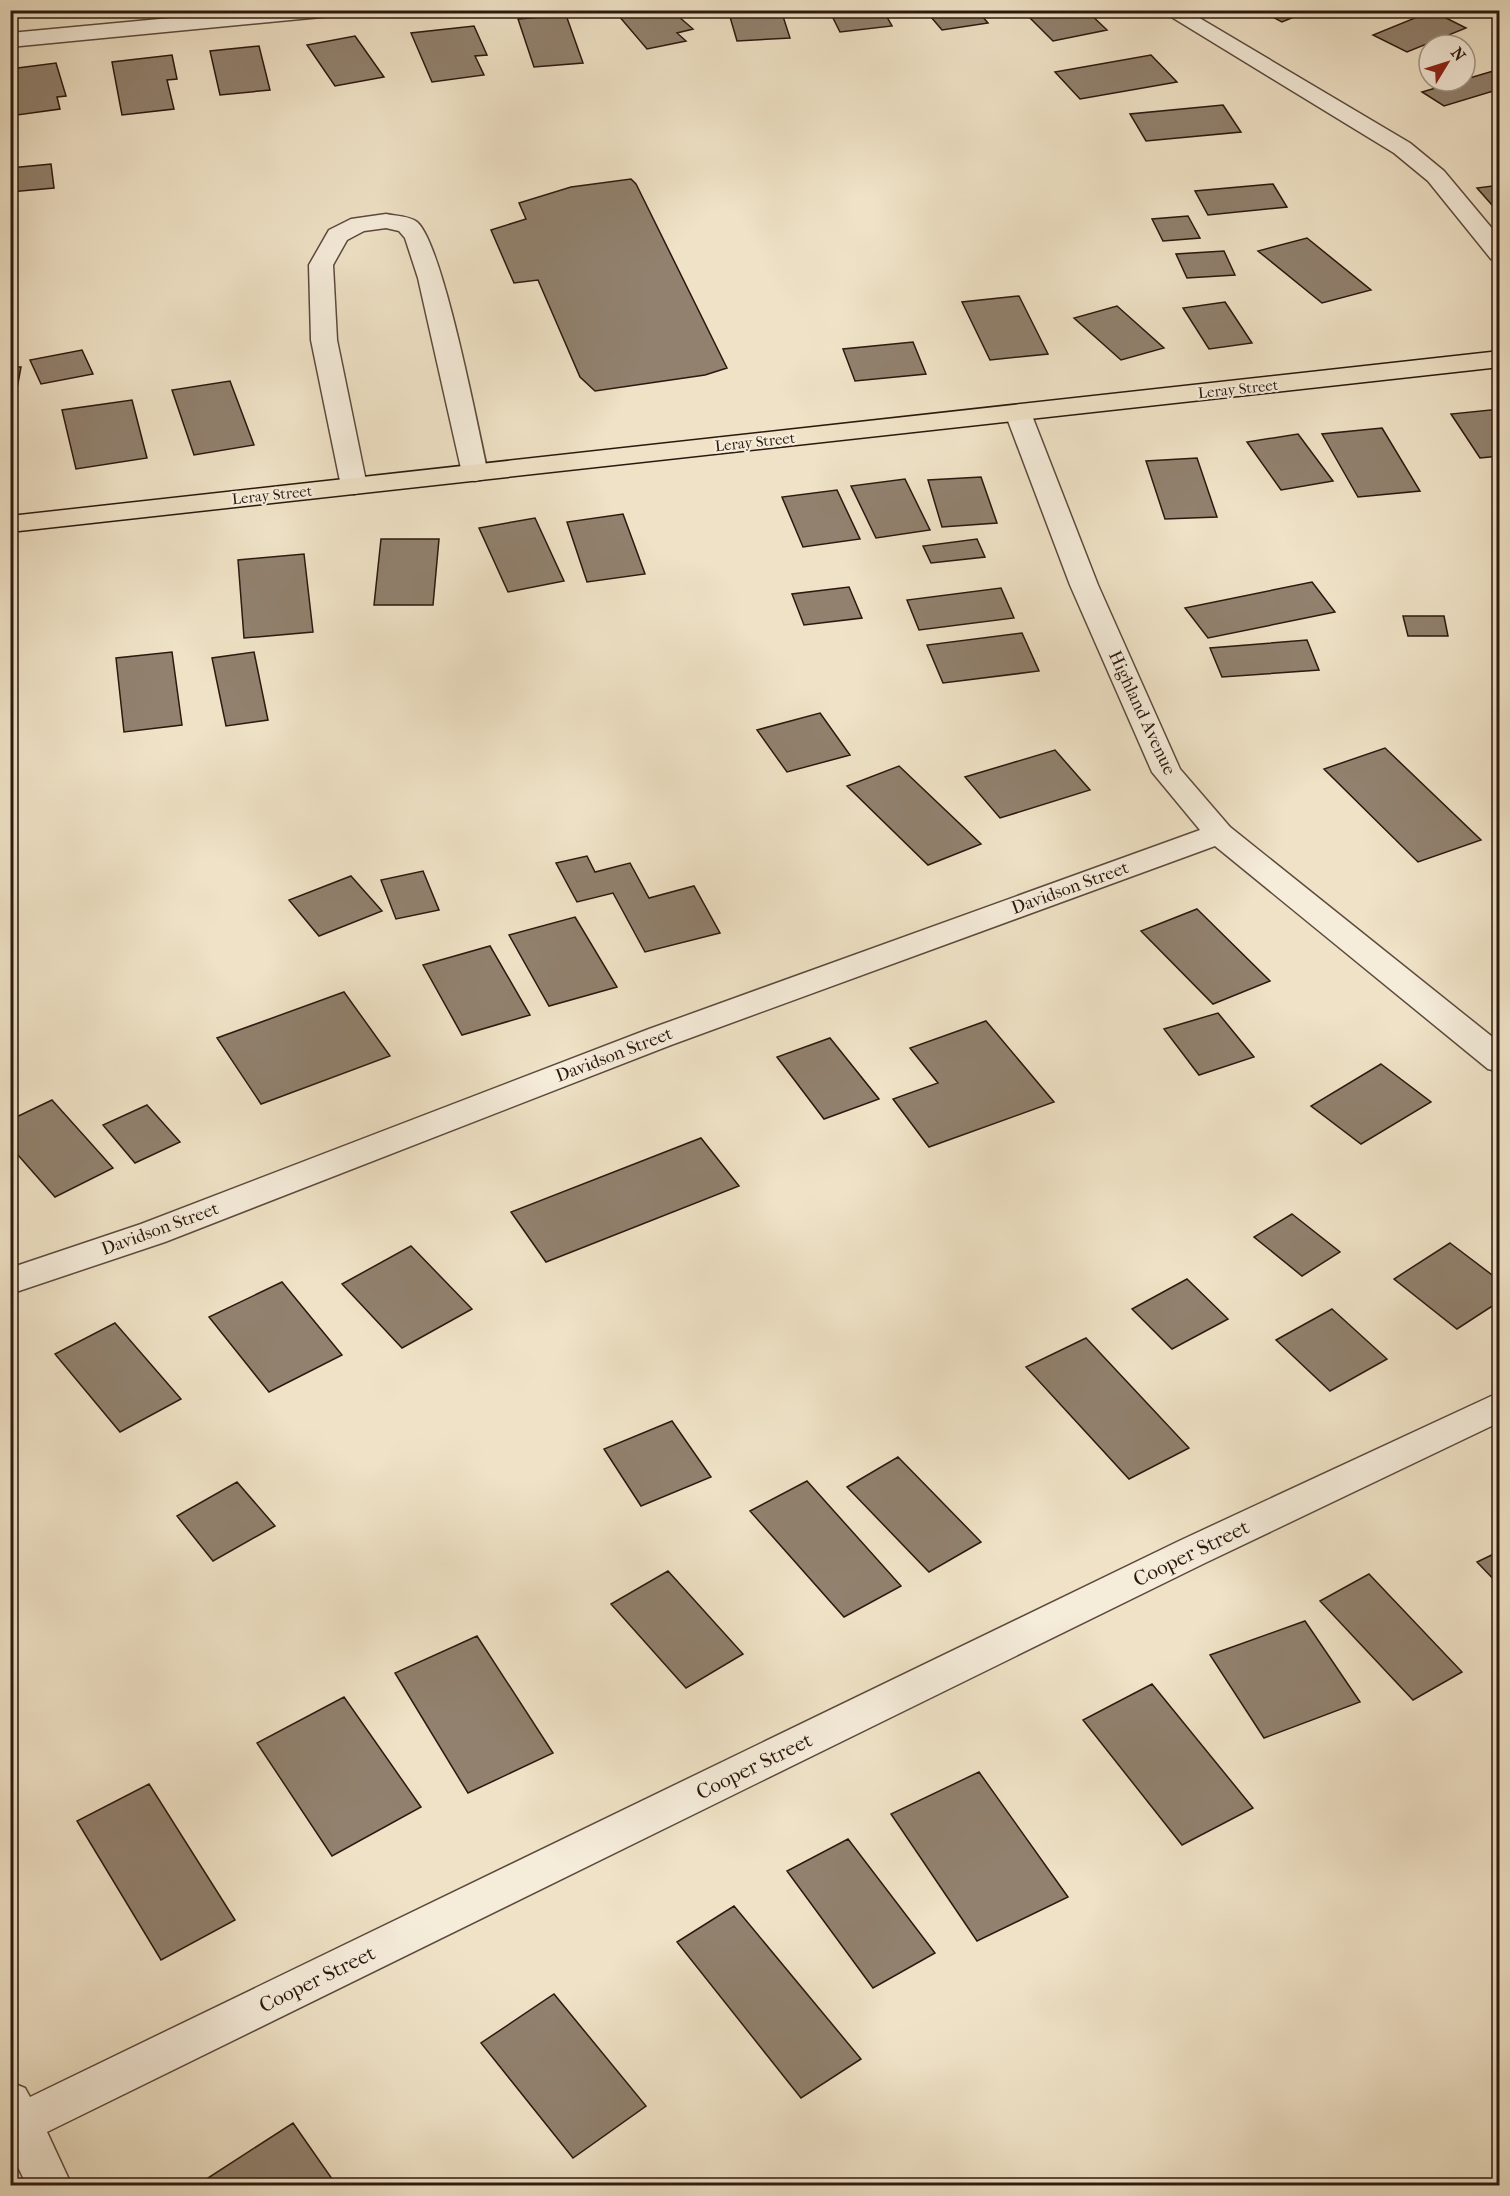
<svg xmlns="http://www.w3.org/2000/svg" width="1510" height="2196" font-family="'IM FELL French Canon',serif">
	<rect width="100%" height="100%" fill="#efe2c6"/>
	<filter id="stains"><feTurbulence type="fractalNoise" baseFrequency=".00333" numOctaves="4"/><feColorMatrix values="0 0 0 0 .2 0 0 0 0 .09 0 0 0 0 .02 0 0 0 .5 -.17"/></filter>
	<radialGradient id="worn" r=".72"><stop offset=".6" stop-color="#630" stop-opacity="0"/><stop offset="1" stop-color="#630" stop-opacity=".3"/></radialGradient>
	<!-- building -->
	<path fill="#91816e" stroke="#2c180f" stroke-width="1.5" d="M640,10H671L693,29L677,33L686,41L647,49L618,15Z
		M728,10H781L790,38L737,41Z
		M829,10H883L892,26L840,32Z
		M925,10H977L988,23L942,30Z
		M1022,10H1086L1107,30L1053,41Z
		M1259,10H1311L1282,22Z
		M1432,11L1466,28L1407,52L1373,35Z
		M566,15L583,63L534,67L518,19Z
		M474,26L487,55L475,56L484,75L432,82L411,33Z
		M355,36L384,77L335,86L307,45Z
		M259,46L270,90L220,95L210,51Z
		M172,55L177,79L167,80L174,109L122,115L112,62Z
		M1151,55L1177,82L1080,99L1055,72Z
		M56,63L66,96L57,97L60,109L10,116V69Z
		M1500,69V89L1444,106L1422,92Z
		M1223,105L1241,132L1146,141L1130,114Z
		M51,164L54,188L10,192V168Z
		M631,179L636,184L727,368L705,375L595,391L580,377L538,280L514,283L491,230L526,219L519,203L571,187Z
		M1273,184L1287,207L1208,215L1195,191Z
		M1500,185V214L1477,188Z
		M1188,216L1200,238L1163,241L1152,219Z
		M1307,238L1371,290L1322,303L1258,251Z
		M1224,251L1235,275L1187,278L1176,254Z
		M1019,296L1048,354L990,360L962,302Z
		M1225,302L1252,343L1209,349L1183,308Z
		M1117,306L1164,348L1121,360L1074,318Z
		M913,342L926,374L855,381L843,349Z
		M82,350L93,374L41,384L30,360Z
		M10,367H21L16,394L10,395Z
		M230,381L254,445L194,455L172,390Z
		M132,400L147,458L76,469L62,410Z
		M1500,409V456L1480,458L1451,414Z
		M1382,428L1420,491L1358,497L1322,434Z
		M1298,434L1333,481L1281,490L1247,442Z
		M1197,458L1217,517L1165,519L1146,461Z
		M981,477L997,523L942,527L928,480Z
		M905,479L930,530L876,538L851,486Z
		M837,490L860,539L803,547L782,497Z
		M623,514L645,574L587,582L567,522Z
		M535,518L564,581L508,592L479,528Z
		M381,539H439L433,605H374Z
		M977,539L985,557L931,563L923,546Z
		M304,554L313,632L244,638L238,560Z
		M1312,582L1335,612L1208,638L1185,608Z
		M849,587L862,618L804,625L792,594Z
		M1001,588L1014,618L919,630L907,600Z
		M1403,616H1444L1448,636H1408Z
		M1022,633L1039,671L943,683L927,645Z
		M1307,640L1319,670L1222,677L1210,648Z
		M172,652L182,725L124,732L116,658Z
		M254,652L268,720L226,726L212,658Z
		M820,713L850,755L787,772L757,730Z
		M1385,748L1481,840L1418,862L1324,769Z
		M1055,750L1090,790L1000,818L965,777Z
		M899,766L981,844L928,865L847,786Z
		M587,856L595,872L630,863L649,898L694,886L720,933L645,952L613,893L577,902L556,863Z
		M423,871L439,910L396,919L381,880Z
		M351,876L382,911L319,936L289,900Z
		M1197,909L1270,981L1213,1004L1141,931Z
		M575,917L617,987L549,1006L509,935Z
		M490,946L530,1015L462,1035L423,965Z
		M344,992L390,1056L261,1104L217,1038Z
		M1218,1013L1254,1057L1199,1075L1164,1029Z
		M986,1021L1054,1102L929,1147L893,1099L938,1083L910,1048Z
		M830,1038L879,1099L824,1119L777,1057Z
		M1381,1064L1431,1102L1361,1144L1311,1106Z
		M52,1100L113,1168L55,1197L10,1146V1120Z
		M147,1105L180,1142L135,1163L103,1125Z
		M701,1138L739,1186L546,1262L511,1212Z
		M1292,1214L1340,1252L1302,1276L1254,1237Z
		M1450,1243L1500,1281V1301L1457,1329L1394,1279Z
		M411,1246L472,1309L402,1348L342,1284Z
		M1187,1279L1228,1319L1172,1349L1132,1309Z
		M282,1282L342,1355L269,1392L209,1317Z
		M1332,1309L1387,1359L1330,1391L1276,1340Z
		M115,1323L181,1399L120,1432L55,1354Z
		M1086,1338L1189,1448L1129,1479L1026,1367Z
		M672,1421L711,1477L641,1506L604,1449Z
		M898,1457L981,1542L929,1572L847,1487Z
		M807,1481L901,1586L844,1617L750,1511Z
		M237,1482L275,1526L213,1561L177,1516Z
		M1500,1551V1586L1477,1562Z
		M668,1571L743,1654L686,1688L611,1604Z
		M1369,1574L1462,1672L1413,1700L1320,1601Z
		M1305,1621L1360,1702L1264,1738L1210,1655Z
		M477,1636L553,1753L468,1793L395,1673Z
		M1152,1684L1253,1808L1182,1845L1083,1720Z
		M344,1697L421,1807L332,1856L257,1743Z
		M979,1772L1068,1897L977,1941L891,1814Z
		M149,1784L235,1920L161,1960L77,1821Z
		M848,1839L935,1953L873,1988L787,1871Z
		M734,1906L861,2059L801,2098L677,1942Z
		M554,1994L646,2106L573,2158L481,2043Z
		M293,2123L337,2186H214L208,2178Z"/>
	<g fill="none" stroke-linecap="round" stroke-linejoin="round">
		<defs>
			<path id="minor" d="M257,10H342L340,15L332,16L10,47V33Z
				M1160,10H1186L1410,143L1444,171L1500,238V261L1491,259L1428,181L1394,153Z
				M386,214C395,216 410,216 417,222C443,244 478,429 488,473L484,479L475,481L466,479L462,473L418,278L405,238L399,231L386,228L364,231L347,240L333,265L337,340L367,486L363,492L354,494L345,492L341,486L311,340L309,265L329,230L351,219Z
				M1018,405L1027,408L1031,413L1098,585L1180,769L1230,827L1500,1043V1072L1488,1069L1215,846L671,1045L165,1242L10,1294V1268L141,1224L649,1029L1200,830L1152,772L1070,585L1005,413L1009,408Z
				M1500,1392V1422L1205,1563L47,2132L72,2186H27L10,2150V2082L25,2088L30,2097L1179,1541Z"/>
			<path id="major" d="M1500,351V367L10,532V516Z"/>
		</defs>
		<!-- minor casing -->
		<use href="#minor" stroke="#5d4a3d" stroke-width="3"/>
		<!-- major casing -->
		<use href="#major" stroke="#2c180f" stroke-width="3"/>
		<!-- minor -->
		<use href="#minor" fill="#f5ecda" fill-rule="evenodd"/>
		<!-- major -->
		<use href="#major" fill="#efe2c6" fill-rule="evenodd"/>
	</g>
	<g text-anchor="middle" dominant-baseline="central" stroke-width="4.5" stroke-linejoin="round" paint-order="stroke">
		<!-- far-street labels -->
		<g font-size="15" fill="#2c180f" stroke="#f5ecda">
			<text transform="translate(1238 389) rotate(-6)">Leray Street</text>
			<text transform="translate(755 442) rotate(-6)">Leray Street</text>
			<text transform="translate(272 495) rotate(-6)">Leray Street</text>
		</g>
		<!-- street labels -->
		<g font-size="18" fill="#2c180f" stroke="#f5ecda">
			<text transform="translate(1142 713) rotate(65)">Highland Avenue</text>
			<text transform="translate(1070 888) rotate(-20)">Davidson Street</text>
			<text transform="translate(614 1055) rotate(-21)">Davidson Street</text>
			<text transform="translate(160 1229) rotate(-20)">Davidson Street</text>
		</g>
		<!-- near-street labels -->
		<g font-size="21" fill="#2c180f" stroke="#f5ecda">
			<text transform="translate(1191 1553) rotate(-26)">Cooper Street</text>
			<text transform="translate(754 1766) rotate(-26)">Cooper Street</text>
			<text transform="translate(317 1979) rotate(-26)">Cooper Street</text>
		</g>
	</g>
	<!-- margin -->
	<rect width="1510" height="2196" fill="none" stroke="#efe2c6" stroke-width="36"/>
	<rect x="12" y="12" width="1486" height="2172" fill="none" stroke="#2c180f" stroke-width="3"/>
	<rect x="18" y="18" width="1474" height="2160" fill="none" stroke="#2c180f" stroke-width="1.5"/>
	<!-- north arrow -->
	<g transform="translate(1447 63) rotate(52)"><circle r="28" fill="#f5ecda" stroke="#a59789" stroke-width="1.5"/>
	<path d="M0-4.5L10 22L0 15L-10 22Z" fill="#8f2418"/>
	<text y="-9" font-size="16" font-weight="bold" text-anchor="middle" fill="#2c180f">N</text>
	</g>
	<rect width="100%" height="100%" filter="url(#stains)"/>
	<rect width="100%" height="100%" fill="url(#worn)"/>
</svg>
